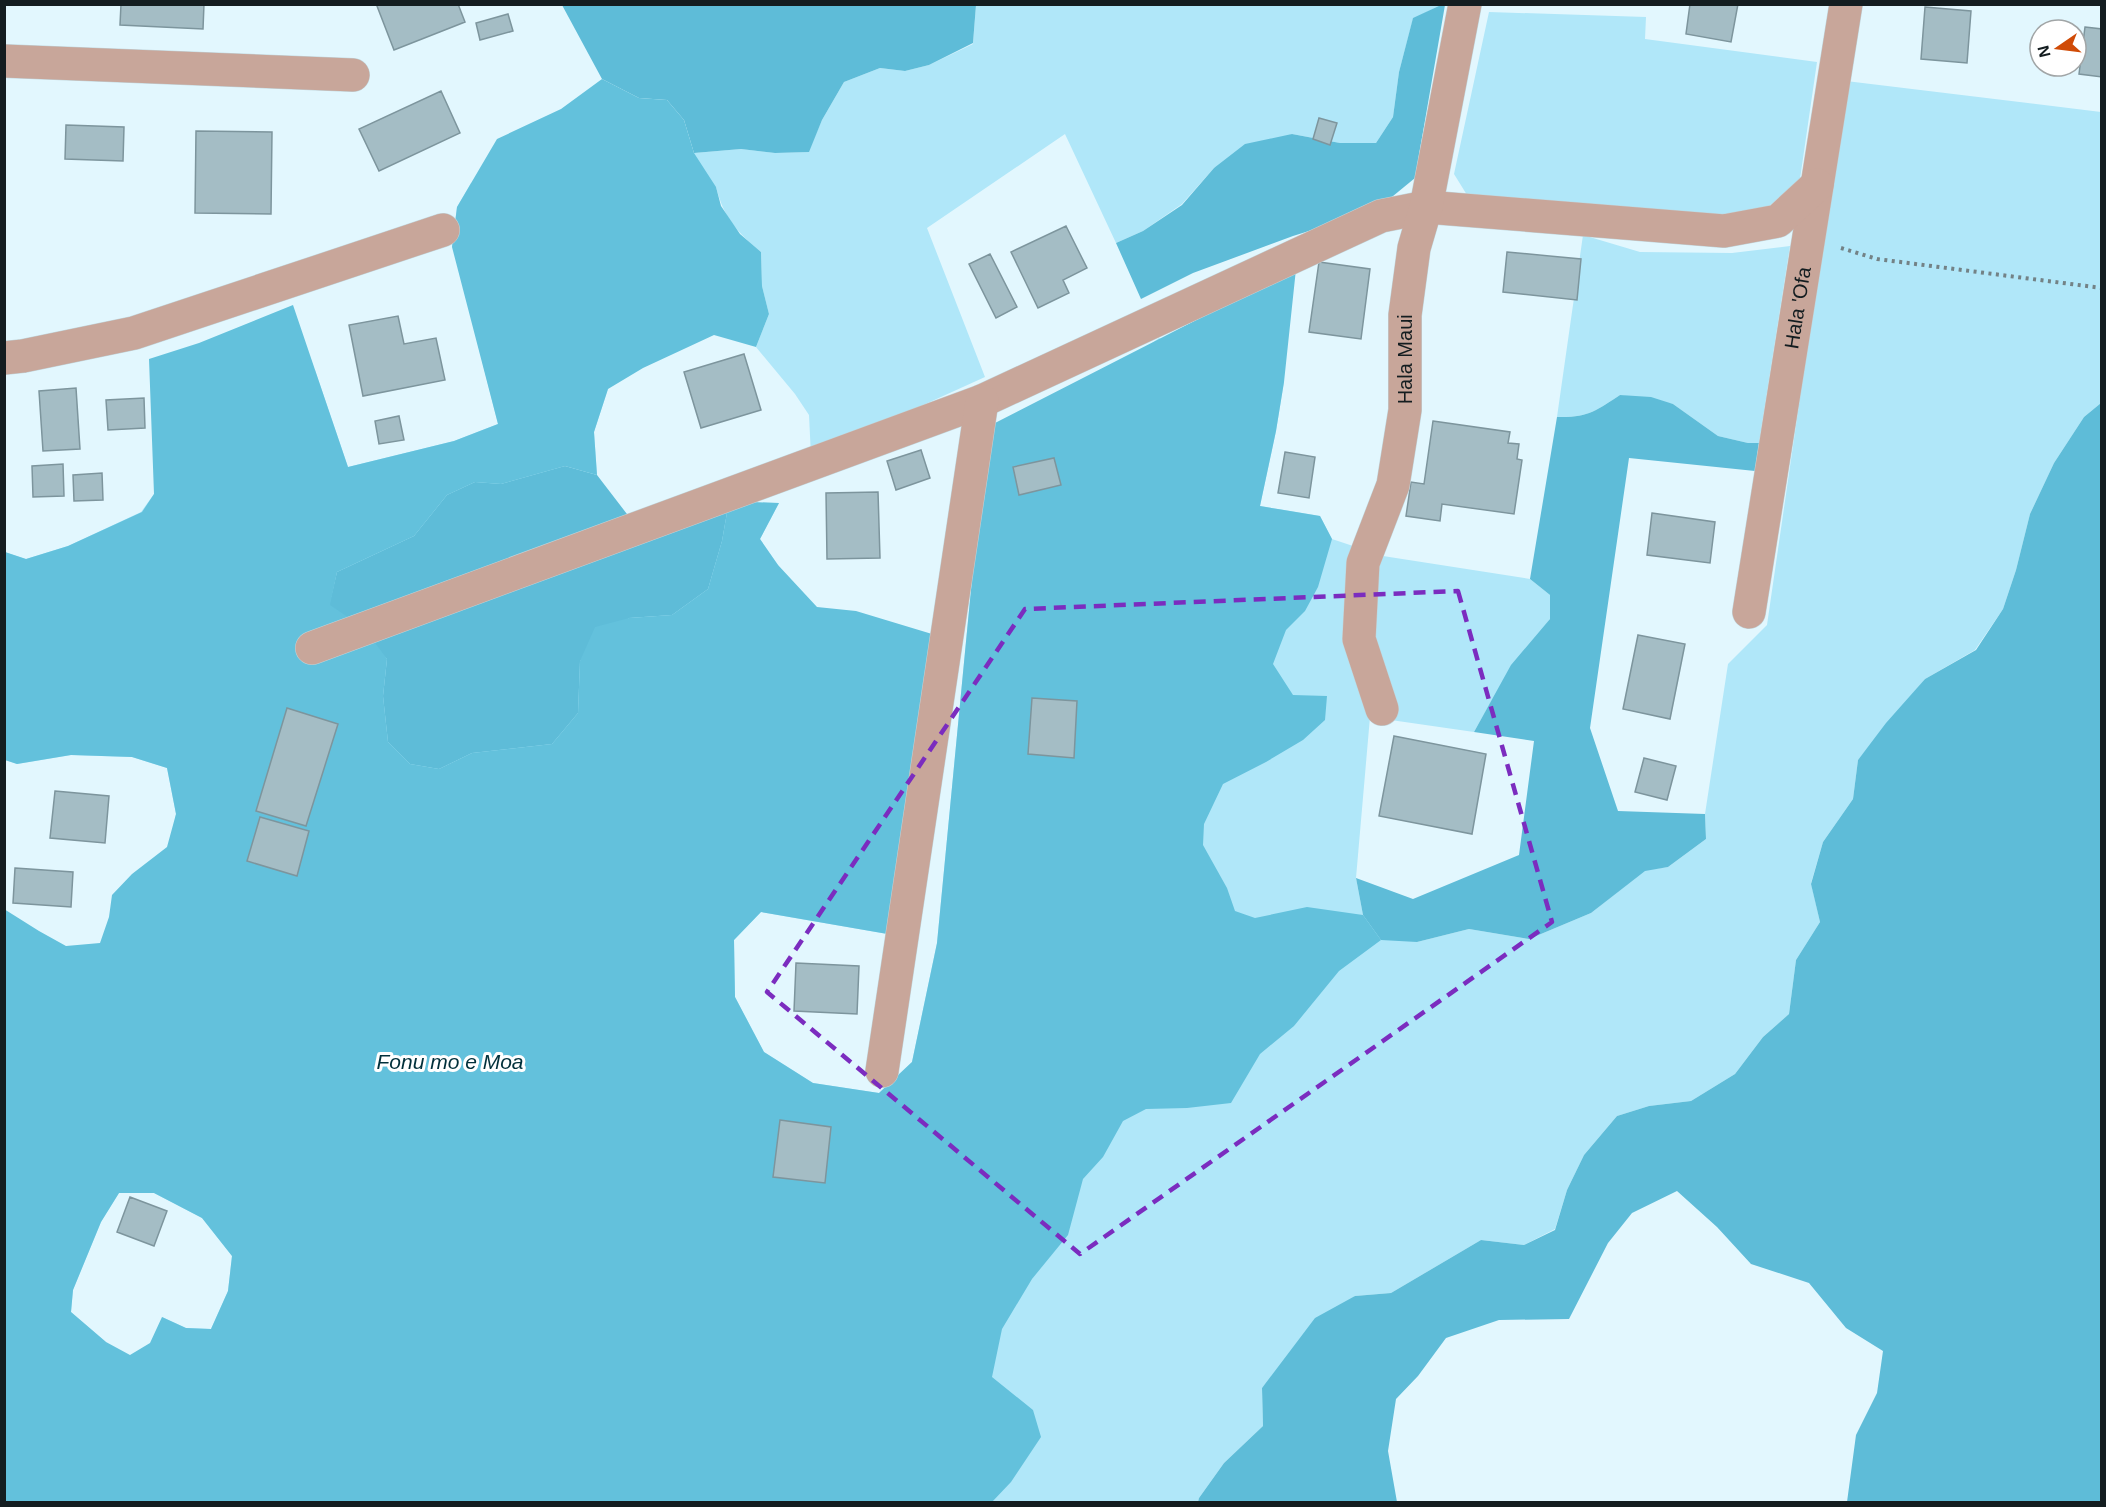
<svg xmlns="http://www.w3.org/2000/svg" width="2106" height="1507" font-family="Arial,sans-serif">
	<rect width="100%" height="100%" fill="#e2f7fe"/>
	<!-- green -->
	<path fill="#b0e7f9" d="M976,5H1441L1413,19L1399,72L1393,117L1376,143H1340L1292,134L1214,168L1182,204L1143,231L1116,243L1065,134L927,228L985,377L811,456L809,415L795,394L756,347L769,314L762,286L761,252C737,232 724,218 716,187L452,247L457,207L471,183L694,153L741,149L775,153L808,152L822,120L844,82L880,68L905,71L929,65L973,44Z
		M1489,12L1646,17L1645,39L1817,62L1800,179L1768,207L1720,215L1467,195L1454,174Z
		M1846,81L2101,112V403L2084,417L2054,463L2030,514L2016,570L2003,609L1975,650L1925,679L1858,760L1853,799L1823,842L1811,883L1820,922L1796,960L1789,1014L1763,1037L1735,1074L1691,1101L1649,1106L1617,1116L1584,1155L1567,1190L1555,1229L1524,1245L1481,1240L1391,1293L1355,1296L1262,1388L1263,1426L1224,1463L1199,1498L1198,1502H215L162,1317L186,1328L211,1329L228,1291L232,1256L202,1218L154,1193H119L101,1222L73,1290L71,1312L106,1342L19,1502L4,1140L119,1105L176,814L167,768L132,757L71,755L17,764L5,760V552L26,559L68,546L141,512L154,494L315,370L348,467L454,441L498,424L470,313L608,389L594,432L597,475L565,466L414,536L779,503L760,539L778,565L899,936L761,912L734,940L735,997L764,1052L813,1083L879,1093L912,1062L937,943L983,465L1159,338L1284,382L1276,431L1260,506L1320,516L1332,539L1383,556L1530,579L1550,595V619L1492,700L1474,732L1370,717L1356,878L1363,915L1417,942L1469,929L1529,939L1591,913L1645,870L1668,867L1706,839L1705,814L1728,664L1767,625Z
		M1583,235L1640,252L1732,253L1790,246L1759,443H1748L1718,436L1673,404L1620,395C1596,411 1587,418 1557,417Z"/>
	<!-- forest -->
	<path fill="#5ebcd8" d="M562,5H976L973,43L929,65L905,71L880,68L844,82L822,120L809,152L775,153L741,149L694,153L684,120L667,100L639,98L602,79Z
		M1441,5H1445L1415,178L1376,210L1293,236L1193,273L1141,299L1116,243L1143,231L1182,205L1214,168L1245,144L1292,134L1340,143H1376L1393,117L1399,72L1413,18Z
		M1620,395L1651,397L1673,404L1718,436L1748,443H1759L1755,471L1629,458L1590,728L1618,811L1705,814L1706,839L1668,867L1645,871L1591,913L1529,939L1469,929L1417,942L1381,940L1363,915L1356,878L1413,899L1519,855L1534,741L1474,732L1511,665L1550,619V595L1530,579L1557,417C1587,418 1596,411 1620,395Z
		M2101,403V1502H1847L1856,1435L1877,1393L1883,1351L1846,1328L1809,1283L1751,1264L1717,1227L1677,1191L1632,1213L1608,1243L1569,1319L1499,1320L1446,1338L1418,1376L1396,1399L1388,1451L1397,1502H1198L1199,1498L1224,1463L1263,1426L1262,1388L1315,1318L1355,1296L1391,1293L1481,1240L1524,1245L1555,1230L1567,1190L1584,1155L1617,1116L1649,1106L1691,1101L1735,1074L1763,1037L1789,1014L1796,960L1820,922L1811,884L1823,842L1853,799L1858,760L1886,723L1925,679L1976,650L2003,609L2016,570L2030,514L2054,463L2084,417Z
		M565,466L597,475L630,518L729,501L722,541L708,589L672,615L629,618L580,661L578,713L552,744L472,753L439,769L410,764L388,742L383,696L387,659L329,606L337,572L414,536L447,495L475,482L501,484Z"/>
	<!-- water -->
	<path fill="#63c1dc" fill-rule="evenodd" d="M602,79L639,98L667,100L684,120L694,153L716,187L721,206L740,234L761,252L762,286L769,314L756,347L714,335L643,368L608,389L594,432L597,475L565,466L501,484L475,482L447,495L414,536L337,572L330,605L364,628L387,659L383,696L388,742L410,764L439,769L472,753L552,744L578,713L580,661L595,627L629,618L672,615L708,589L722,541L729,501L779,503L760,539L778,565L817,607L856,611L932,634L899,936L761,912L734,940L735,997L764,1052L813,1083L879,1093L912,1062L937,943L983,465L995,423L1296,269L1284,382L1276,431L1260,506L1320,516L1332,539L1318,587L1305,611L1286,630L1273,664L1293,695L1327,696L1325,720L1303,740L1266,762L1223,784L1204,824L1203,845L1227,888L1235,911L1255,918L1307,907L1363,915L1381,940L1339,971L1294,1026L1260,1054L1231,1103L1187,1108L1146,1109L1123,1121L1103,1157L1083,1179L1068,1235L1032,1279L1002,1329L992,1377L1033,1410L1041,1437L1011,1482L992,1502H5L4,909L39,931L66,946L100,943L109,917L112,895L132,874L167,847L176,814L167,768L132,757L71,755L17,764L5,760V552L26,559L68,546L142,512L154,494L149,359L199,343L293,305L348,467L454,441L498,424L452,247L457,207L497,139L561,109ZM119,1193H154L202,1218L232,1256L228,1291L211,1329L186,1328L162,1317L150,1343L130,1355L106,1342L71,1312L73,1290L101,1222Z"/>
	<!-- building -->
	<path fill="#a4bdc5" stroke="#7d959d" stroke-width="1.5" d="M121,4H204L203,29L120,25Z
		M380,4H458L465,22L394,50L377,6Z
		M1690,4H1738L1731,42L1686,34Z
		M1925,7L1971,11L1967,63L1921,59Z
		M508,14L513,31L480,40L476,23Z
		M2085,27L2102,29V77L2079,74Z
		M441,91L460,133L379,171L359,129Z
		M1319,118L1337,123L1330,145L1313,139Z
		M66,125L124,127L123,161L65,159Z
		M196,131L272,132L271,214L195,213Z
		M1066,226L1087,268L1063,280L1069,293L1038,308L1011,252Z
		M1507,252L1581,259L1577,300L1503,292Z
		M990,254L1017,307L996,318L969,264Z
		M1319,262L1370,269L1361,339L1309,332Z
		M398,316L404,344L436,338L445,380L363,396L349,325Z
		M744,354L761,410L701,428L684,372Z
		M76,388L80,449L43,451L39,391Z
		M144,398L145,428L108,430L106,400Z
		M399,416L404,440L379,444L375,421Z
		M1433,421L1510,432L1508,443L1519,444L1517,459L1522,460L1514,514L1442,504L1440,521L1406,516L1411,482L1424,484Z
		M921,450L930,478L896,490L887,461Z
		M1285,452L1315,457L1309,498L1278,493Z
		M1054,458L1061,485L1019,495L1013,467Z
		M63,464L64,496L33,497L32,466Z
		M102,473L103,500L74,501L73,475Z
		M878,492L880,558L827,559L826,493Z
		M1652,513L1715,522L1710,563L1647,555Z
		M1638,635L1685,644L1670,719L1623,709Z
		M1032,698L1077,701L1074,758L1028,754Z
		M287,708L338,724L306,826L256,811Z
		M1394,736L1486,754L1472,834L1379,816Z
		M1644,758L1676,766L1667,800L1635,792Z
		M55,791L109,796L105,843L50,838Z
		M260,817L309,831L297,876L247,861Z
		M15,868L73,872L71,907L13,903Z
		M796,963L859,966L857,1014L794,1011Z
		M780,1120L831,1127L825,1183L773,1177Z
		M130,1197L167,1211L154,1246L117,1232Z"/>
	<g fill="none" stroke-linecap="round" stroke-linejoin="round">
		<defs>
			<g id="minor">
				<path d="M4,61L353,75"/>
				<path d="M4,358L23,356L134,333L443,230"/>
				<path id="s1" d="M1749,612L1846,4"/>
				<path d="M312,648L982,401L1381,216L1426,207L1724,231L1778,221L1817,185"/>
				<path id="s2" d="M1382,709L1359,639L1363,563L1393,485L1405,410V315L1414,248L1426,207L1465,4"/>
				<path d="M882,1071L982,401"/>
			</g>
		</defs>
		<!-- minor casing -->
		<use href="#minor" stroke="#c1d4da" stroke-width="34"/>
		<!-- path -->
		<path stroke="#738286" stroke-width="4" stroke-dasharray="3 4.5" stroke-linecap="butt" d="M1841,248L1877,259L2102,288"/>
		<!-- minor -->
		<use href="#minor" stroke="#c8a69a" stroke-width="33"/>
	</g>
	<!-- marked area -->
	<path fill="none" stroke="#7b2cbf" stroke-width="4.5" stroke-dasharray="12 8" stroke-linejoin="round" d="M1458,591L1552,922L1080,1254L767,992L1025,609Z"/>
	<g text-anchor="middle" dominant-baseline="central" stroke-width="6" stroke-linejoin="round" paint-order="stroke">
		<!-- street labels -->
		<g font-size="20" fill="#141d20" stroke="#fff">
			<text stroke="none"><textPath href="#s1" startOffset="308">Hala 'Ofa</textPath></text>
			<text stroke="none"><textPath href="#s2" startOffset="360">Hala Maui</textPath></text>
		</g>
		<!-- water labels -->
		<g font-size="21" font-style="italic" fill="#01303b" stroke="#fff">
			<text x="450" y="1061">Fonu mo e Moa</text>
		</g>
	</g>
	<!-- border -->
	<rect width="2106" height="1507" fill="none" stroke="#141d20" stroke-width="12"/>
	<!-- north arrow -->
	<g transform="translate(2058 48) rotate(256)"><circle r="28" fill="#ffffff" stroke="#a1a5a6" stroke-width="1.5"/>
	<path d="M0-4.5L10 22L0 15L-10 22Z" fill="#d04b07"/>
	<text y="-9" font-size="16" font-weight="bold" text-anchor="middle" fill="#141d20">N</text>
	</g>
</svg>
